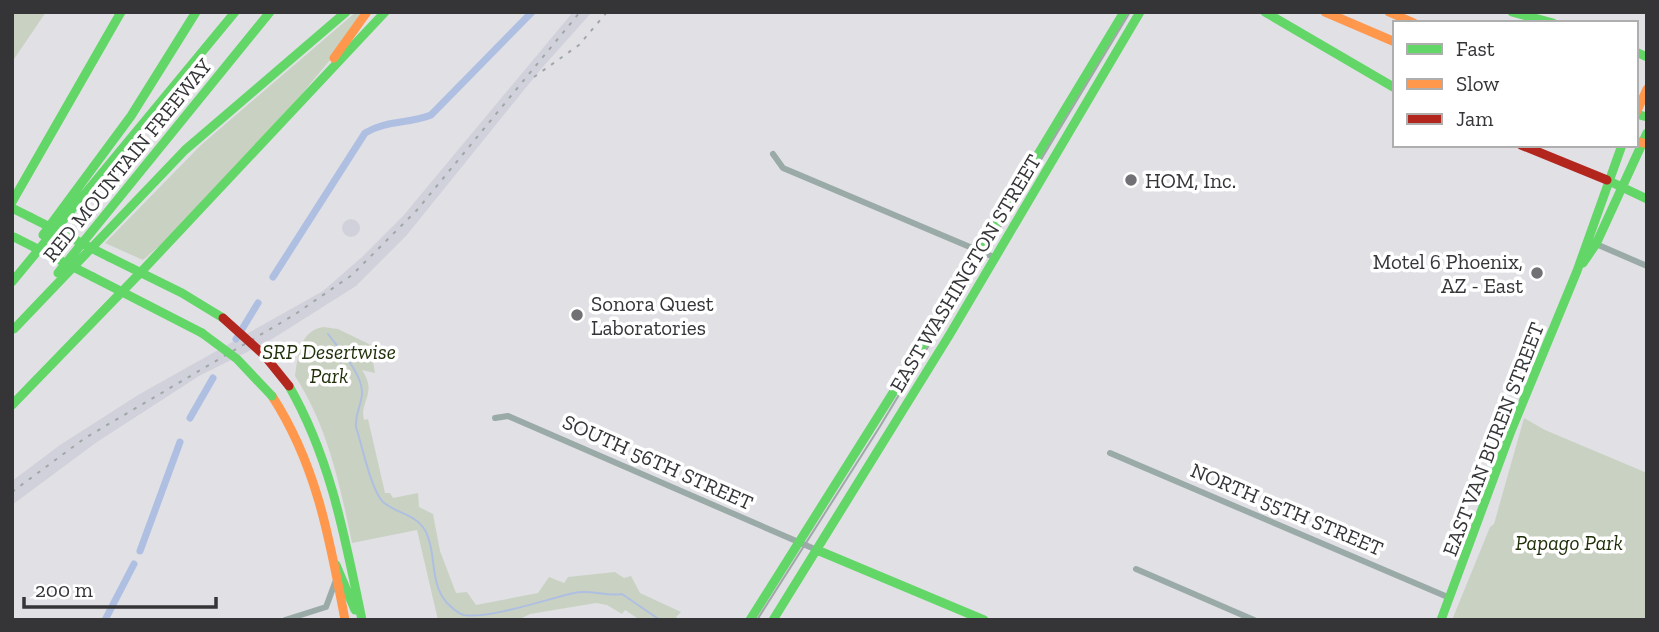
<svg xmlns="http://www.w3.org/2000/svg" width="1659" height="632" font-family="'Zilla Slab',serif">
	<rect width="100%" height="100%" fill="#e0e0e5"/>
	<!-- built -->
	<path fill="#d1d1db" d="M573,12H592L541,69L406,236L356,286L269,341L199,376L97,442L12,505V481L60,445L138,395L323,291L362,257L403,216Z
		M342 228a9 9 0 1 1 18 0a9 9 0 1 1-18 0Z"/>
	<!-- green -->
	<path fill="#c9d2c2" d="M12,12H46L12,62Z
		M356,12H363L335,54L300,96L165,241L143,260L105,243L201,145Z
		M323,327L338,329L381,350L378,361L373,362L375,373L362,370C378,394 359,401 364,420L368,419L385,493H390L393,498L418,493L419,507L433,514L440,551L456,593L467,592L476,605L538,593L549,577L564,583L568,577L615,572L624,578L631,576L640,593L681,612L676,617L679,620H640L625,610L622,614L607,605L596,603L530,614L518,620H438L417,530L352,543C340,485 328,427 295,376C298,357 299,331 323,327Z
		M1524,418L1545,430L1647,473V620H1452L1490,527L1494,524Z"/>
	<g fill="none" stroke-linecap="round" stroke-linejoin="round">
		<!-- stream -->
		<path stroke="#aebfe2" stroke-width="2" d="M328,334C339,349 363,374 362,394C361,406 355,414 356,427C362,445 371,490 383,502C397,514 417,514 426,532C437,554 429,583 447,603C451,607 459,614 464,615C490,619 547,599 574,593C590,589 607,597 622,594L660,620"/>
		<!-- canal -->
		<path stroke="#aebfe2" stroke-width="7" d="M273,277L365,133C386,120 409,124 431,115L532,12
			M236,339L258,303
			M190,418L213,378
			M140,551L180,442
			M105,620L134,564"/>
		<!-- street -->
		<path stroke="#9aaaa6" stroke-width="6" d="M773,154L783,168L996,258
			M1596,244L1647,266
			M495,418L508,416L817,550
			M1110,453L1450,598
			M1136,569L1254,620
			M285,620L326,607L336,580"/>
		<!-- fast -->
		<path stroke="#63d668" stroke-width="9" d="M1265,12L1395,88
			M1512,12L1553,23
			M1636,52L1647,57
			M1636,114L1647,117
			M1607,180L1647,199
			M12,202L121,12
			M12,208L30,217
			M43,235L131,116L196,12
			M109,257L182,293L223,318
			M1583,263L1596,244L1647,133
			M141,272L385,12
			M58,273L270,12
			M93,277L202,333
			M12,282L235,12
			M14,329L185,150L346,12
			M289,386C331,459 345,538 362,620
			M12,405L141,272
			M817,550L984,620
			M336,565L355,610H360
			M750,620L918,353L1124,12
			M773,620L950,334L1140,12
			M1441,620L1511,431L1577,271L1622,145"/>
		<!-- slow -->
		<path stroke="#ff974d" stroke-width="9" d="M1325,12L1395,42
			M1389,12L1414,23
			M334,58L367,12
			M1636,113L1647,89
			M272,396C317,465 330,541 345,620"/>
		<!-- jam -->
		<path stroke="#b3261e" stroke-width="9" d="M1521,145L1607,180"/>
		<!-- tram -->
		<path stroke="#9fa7a7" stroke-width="2" d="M757,620L879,428L1130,12"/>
		<!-- rail -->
		<path stroke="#9fa7a7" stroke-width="2" stroke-dasharray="3.5 7" stroke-linecap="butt" d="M534,77L579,45L607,12
			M12,492L85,438L294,315L352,275L417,210L580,12"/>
		<!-- fast-bridge -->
		<path stroke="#63d668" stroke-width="9" d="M30,217L109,257
			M14,237L93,277
			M202,333L237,359L272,396"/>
		<!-- slow-bridge -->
		<path stroke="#ff974d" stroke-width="9" d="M1636,141L1647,144"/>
		<!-- jam-bridge -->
		<path stroke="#b3261e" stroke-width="9" d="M223,318L264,355L289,386"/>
	</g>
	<!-- markers -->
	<g fill="#717175" stroke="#fff" stroke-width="2.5">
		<circle cx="1131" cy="180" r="7"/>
		<circle cx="1537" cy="273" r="7"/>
		<circle cx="577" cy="315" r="7"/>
	</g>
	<g text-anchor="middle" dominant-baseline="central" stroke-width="7" stroke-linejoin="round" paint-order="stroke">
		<!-- street labels -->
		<g font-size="21" fill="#353538" stroke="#fff">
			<text transform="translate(127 160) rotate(-51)">RED MOUNTAIN FREEWAY</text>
			<text transform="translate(965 273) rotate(-59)">EAST WASHINGTON STREET</text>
			<text transform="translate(1493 439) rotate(-69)">EAST VAN BUREN STREET</text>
			<text transform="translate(658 462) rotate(24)">SOUTH 56TH STREET</text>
			<text transform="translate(1287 509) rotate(23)">NORTH 55TH STREET</text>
		</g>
		<!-- poi labels -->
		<g font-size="21" fill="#353538" stroke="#fff" text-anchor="start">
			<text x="1145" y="180">HOM, Inc.</text>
			<text x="1523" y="261" text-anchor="end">Motel 6 Phoenix,<tspan x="1523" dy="24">AZ - East</tspan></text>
			<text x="591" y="303">Sonora Quest<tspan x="591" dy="24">Laboratories</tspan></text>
		</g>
		<!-- park labels -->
		<g font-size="21" font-style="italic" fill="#20300a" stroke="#fff">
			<text x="329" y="351">SRP Desertwise<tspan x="329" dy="24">Park</tspan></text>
			<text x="1569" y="542">Papago Park</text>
		</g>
	</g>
	<!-- border -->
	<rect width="1659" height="632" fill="none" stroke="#353538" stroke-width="28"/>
	<!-- legend -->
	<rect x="1393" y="21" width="245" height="126" fill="#ffffff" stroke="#aeaeaf" stroke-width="2"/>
	<rect x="1407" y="44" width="35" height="10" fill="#63d668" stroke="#aeaeaf" stroke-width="2"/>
	<text x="1456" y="56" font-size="21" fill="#353538">Fast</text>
	<rect x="1407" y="79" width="35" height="10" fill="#ff974d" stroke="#aeaeaf" stroke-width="2"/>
	<text x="1456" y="91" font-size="21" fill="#353538">Slow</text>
	<rect x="1407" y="114" width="35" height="10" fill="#b3261e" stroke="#aeaeaf" stroke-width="2"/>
	<text x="1456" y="126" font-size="21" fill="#353538">Jam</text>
	<!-- scale -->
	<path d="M24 597v10h192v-10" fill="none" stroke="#353538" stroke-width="3.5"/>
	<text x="35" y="597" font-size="21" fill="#353538" stroke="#ffffff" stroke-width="5" paint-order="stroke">200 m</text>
</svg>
